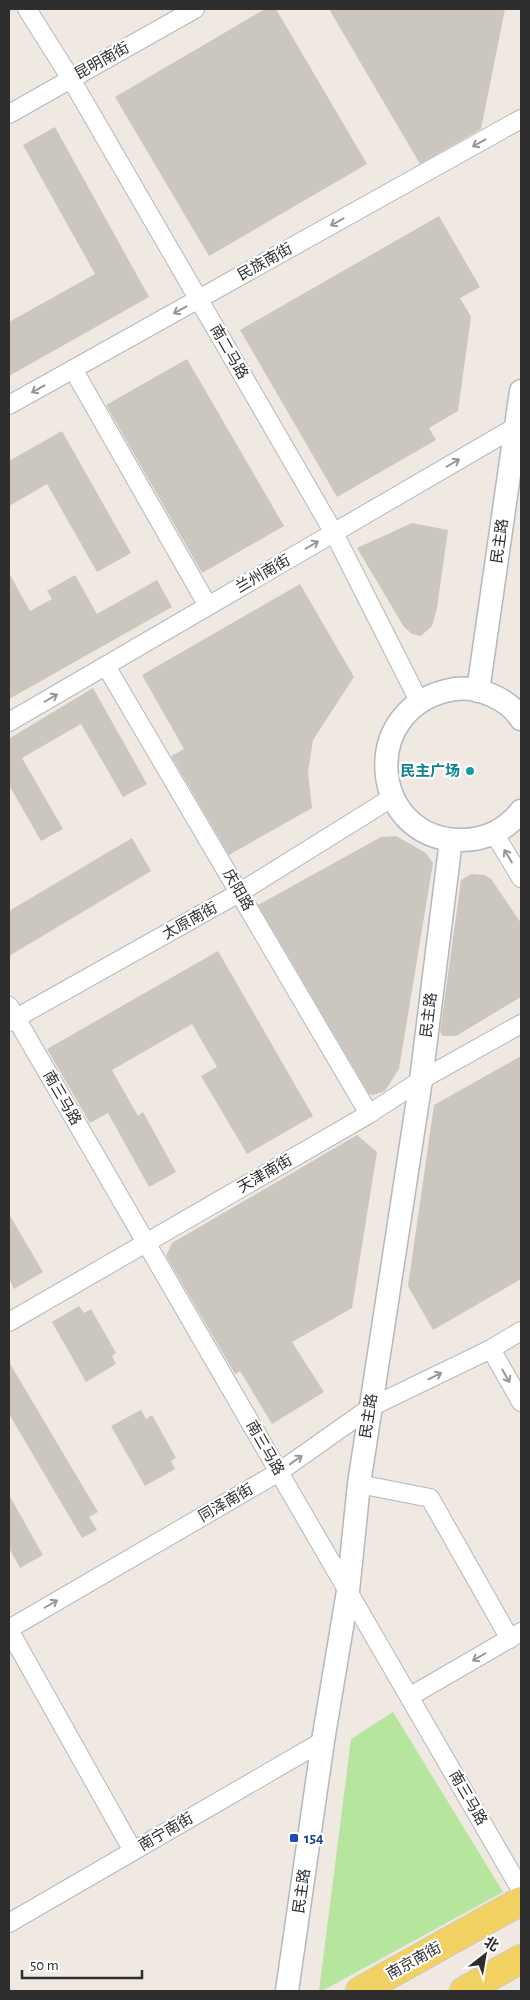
<svg xmlns="http://www.w3.org/2000/svg" width="530" height="2000" font-family="'Alegreya Sans','Noto Sans SC',sans-serif">
	<rect width="100%" height="100%" fill="#efe9e1"/>
	<!-- green -->
	<path fill="#b6e59e" d="M393,1712L503,1892L322,1991H319L351,1739Z"/>
	<!-- building -->
	<path fill="#cbc7bf" d="M265,9H276L367,164L209,256L115,97Z
		M329,9H505L481,129L420,164Z
		M55,127L149,297L9,376V322L95,274L23,145Z
		M439,216L480,287L460,298L471,317L458,411L429,428L436,440L337,497L240,330Z
		M187,359L284,526L202,573L106,405Z
		M62,431L131,553L97,572L47,484L9,506V461Z
		M412,523L448,530L437,608L432,626L421,636L412,634L404,627L357,548Z
		M9,573L30,611L52,599L47,591L75,575L97,614L157,580L172,607L9,699Z
		M300,584L354,677L313,740L308,772L312,808L229,855L171,756L184,749L142,675Z
		M93,688L147,784L123,797L81,724L22,758L63,829L41,841L9,785V736L10,738Z
		M396,836L426,853L433,863L399,1069L385,1091L373,1095L369,1094L258,905L381,837Z
		M132,838L151,871L9,956V911Z
		M471,874L485,875L491,879L521,923V997L456,1036H443L440,1032L461,880Z
		M218,951L313,1116L247,1154L201,1076L217,1067L192,1024L112,1070L138,1116L143,1112L176,1172L149,1187L108,1113L90,1123L47,1049Z
		M521,1056V1279L433,1330L408,1286L434,1105Z
		M357,1135L377,1152L352,1308L292,1342L324,1392L272,1424L240,1371L235,1374L166,1256L172,1243Z
		M9,1214L43,1272L14,1289L9,1279Z
		M79,1306L84,1313L91,1309L116,1353L112,1356L116,1364L86,1382L52,1322Z
		M9,1362L98,1512L89,1517L97,1530L82,1538L9,1414Z
		M141,1410L146,1419L152,1415L176,1458L171,1461L175,1469L145,1486L111,1426Z
		M9,1495L43,1555L20,1568L9,1548Z"/>
	<g fill="none" stroke-linecap="round" stroke-linejoin="round">
		<defs>
			<path id="minor" d="M27,9L71,79L334,533L419,701
				M9,114L195,9
				M73,369L208,606
				M9,405L521,119
				M106,666L369,1114
				M9,722L517,426
				M494,833L521,878
				M9,1006L521,1890
				M9,1022L239,893L393,797
				M9,1322L369,1114L421,1080L521,1024
				M491,1349L521,1402
				M359,1484L430,1498L510,1639
				M9,1629L279,1472L371,1407L491,1349L521,1331
				M9,1630L133,1851
				M409,1697L521,1632
				M9,1923L323,1741"/>
			<path id="tertiary" d="M478,691L521,391
				M521,719C509,699 478,686 455,689C356,705 369,841 462,840C486,840 507,829 521,811
				M287,1991L323,1741L348,1591L359,1484L421,1080L451,840"/>
			<path id="primary" d="M360,1991L521,1901
				M464,1991L521,1959"/>
		</defs>
		<!-- minor casing -->
		<use href="#minor" stroke="#b4b7c1" stroke-width="20"/>
		<!-- tertiary casing -->
		<use href="#tertiary" stroke="#b4b7c1" stroke-width="25"/>
		<!-- primary casing -->
		<use href="#primary" stroke="#c9c9c9" stroke-width="30"/>
		<!-- minor -->
		<use href="#minor" stroke="#fff" stroke-width="18"/>
		<!-- tertiary -->
		<use href="#tertiary" stroke="#fff" stroke-width="22"/>
		<!-- primary -->
		<use href="#primary" stroke="#f2d163" stroke-width="28"/>
	</g>
	<!-- one-way arrows -->
	<defs><path id="oneway-shaft" d="M-6 0H5M1.5-3L5.5 0L1.5 3" fill="none" stroke-width="1.6" stroke-linecap="round" stroke-linejoin="round" transform="scale(1.25)"/></defs>
	<g stroke="#969696">
		<use href="#oneway-shaft" transform="translate(479 143) rotate(151)"/>
		<use href="#oneway-shaft" transform="translate(337 222) rotate(151)"/>
		<use href="#oneway-shaft" transform="translate(180 310) rotate(151)"/>
		<use href="#oneway-shaft" transform="translate(38 389) rotate(151)"/>
		<use href="#oneway-shaft" transform="translate(453 463) rotate(-30)"/>
		<use href="#oneway-shaft" transform="translate(312 545) rotate(-30)"/>
		<use href="#oneway-shaft" transform="translate(51 698) rotate(-30)"/>
		<use href="#oneway-shaft" transform="translate(508 856) rotate(-121)"/>
		<use href="#oneway-shaft" transform="translate(435 1376) rotate(-26)"/>
		<use href="#oneway-shaft" transform="translate(506 1376) rotate(60)"/>
		<use href="#oneway-shaft" transform="translate(296 1460) rotate(-35)"/>
		<use href="#oneway-shaft" transform="translate(51 1604) rotate(-30)"/>
		<use href="#oneway-shaft" transform="translate(479 1657) rotate(150)"/>
	</g>
	<!-- markers -->
	<circle fill="#0f9aa8" stroke="#fff" stroke-width="2" cx="470" cy="771" r="5"/>
	<rect fill="#1a4fb4" stroke="#fff" stroke-width="2" x="289" y="1833" width="10" height="10" rx="2.5"/>
	<g text-anchor="middle" dominant-baseline="central" stroke-width="4.5" stroke-linejoin="round" paint-order="stroke">
		<!-- street labels -->
		<g font-size="15" fill="#2e2e2e" stroke="#fff">
			<text transform="translate(102 61) rotate(-29)">昆明南街</text>
			<text transform="translate(265 262) rotate(-29)">民族南街</text>
			<text transform="translate(229 352) rotate(60)">南二马路</text>
			<text transform="translate(500 541) rotate(-82)">民主路</text>
			<text transform="translate(263 574) rotate(-30)">兰州南街</text>
			<text transform="translate(238 890) rotate(60)">庆阳路</text>
			<text transform="translate(190 921) rotate(-29)">太原南街</text>
			<text transform="translate(429 1015) rotate(-83)">民主路</text>
			<text transform="translate(62 1098) rotate(60)">南三马路</text>
			<text transform="translate(265 1174) rotate(-30)">天津南街</text>
			<text transform="translate(369 1416) rotate(-81)">民主路</text>
			<text transform="translate(265 1448) rotate(60)">南三马路</text>
			<text transform="translate(226 1503) rotate(-30)">同泽南街</text>
			<text transform="translate(468 1798) rotate(60)">南三马路</text>
			<text transform="translate(166 1832) rotate(-30)">南宁南街</text>
			<text transform="translate(302 1891) rotate(-82)">民主路</text>
			<text transform="translate(414 1961) rotate(-29)">南京南街</text>
		</g>
		<!-- culture labels -->
		<g font-size="15" font-weight="bold" fill="#0d838f" stroke="#fff" text-anchor="end">
			<text x="460" y="771">民主广场</text>
		</g>
		<!-- transit labels -->
		<g font-size="15" font-weight="bold" fill="#164399" stroke="#fff" text-anchor="start">
			<text x="304" y="1838">154</text>
		</g>
	</g>
	<!-- border -->
	<rect width="530" height="2000" fill="none" stroke="#2e2e2e" stroke-width="20"/>
	<!-- north arrow -->
	<g transform="translate(485 1955) rotate(31)" stroke="#ffffff" stroke-width="4" paint-order="stroke">
	<path d="M0-4L9 19L0 12L-9 19Z" fill="#2e2e2e"/>
	<text y="-8" font-size="14" font-weight="bold" text-anchor="middle" fill="#2e2e2e">北</text>
	</g>
	<!-- scale -->
	<path d="M22 1970v8h120v-8" fill="none" stroke="#2e2e2e" stroke-width="2.5"/>
	<text x="30" y="1970" font-size="15" fill="#2e2e2e" stroke="#ffffff" stroke-width="4" paint-order="stroke">50 m</text>
</svg>
